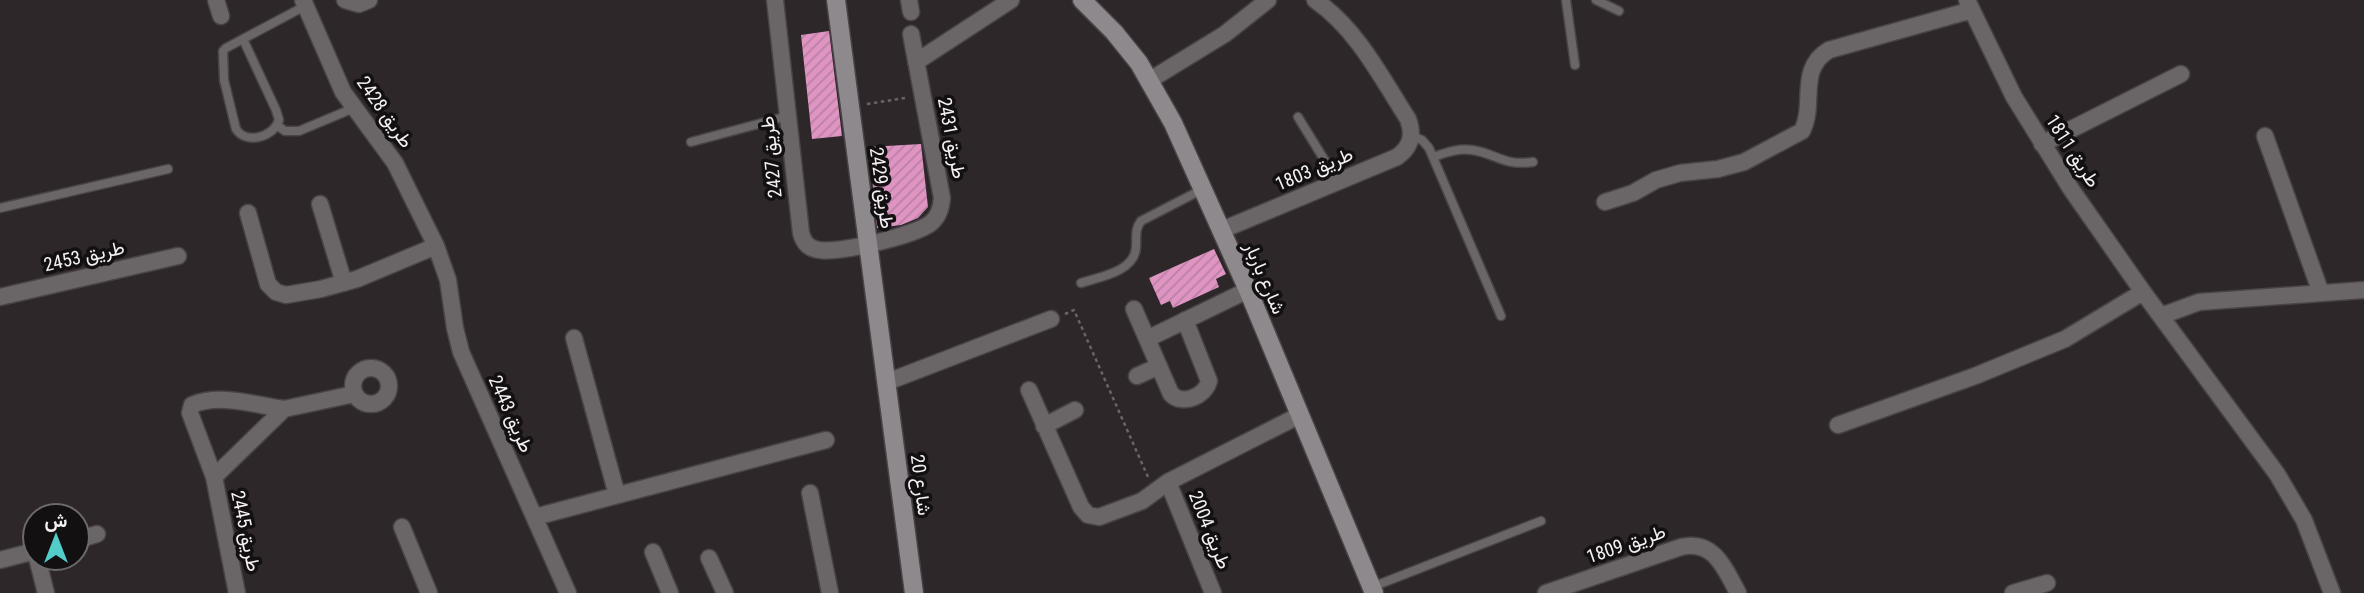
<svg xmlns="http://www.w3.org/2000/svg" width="2364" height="593" font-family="'Roboto Condensed',Vazirmatn,sans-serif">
	<defs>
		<pattern id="building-hatch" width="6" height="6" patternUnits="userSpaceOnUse" patternTransform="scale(1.75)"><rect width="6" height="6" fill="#df94c2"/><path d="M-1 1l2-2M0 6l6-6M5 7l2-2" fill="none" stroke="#ba81a4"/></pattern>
	</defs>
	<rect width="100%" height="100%" fill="#2d272a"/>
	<!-- building -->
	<path fill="url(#building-hatch)" d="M829,31L842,136L812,139L801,35Z
		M921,144L928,207L918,218L901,225L877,228L869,147Z
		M1214,249L1226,274L1216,279L1219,287L1173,308L1170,301L1161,305L1149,278Z"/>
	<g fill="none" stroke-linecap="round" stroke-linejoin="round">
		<defs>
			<path id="lane" d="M1566,0L1575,65
				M1596,0L1619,11
				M243,39L276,110L279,120C274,137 246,145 236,129L224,80L223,51L226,48L305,6
				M1298,117L1338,182
				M278,126L285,131H299L354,108
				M1412,136L1422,140L1429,148L1501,316
				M691,142L788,116
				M1433,157C1445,153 1458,148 1472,150C1498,154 1502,166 1533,162
				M0,208L168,169
				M1081,283C1099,277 1134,272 1136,248C1137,238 1134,230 1141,221L1203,189
				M1372,587L1541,521"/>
			<path id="street" d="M216,0L221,16
				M303,0L343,92L395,163L436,246L448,280L455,328L461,352L568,593
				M345,0L359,4L369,0
				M775,0L801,233C803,241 807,247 815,249C833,256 916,235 931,223C939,216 941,208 942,198L911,34
				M909,0L911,12
				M1967,0L2014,97L2071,189L2143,292L2277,474L2304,520L2332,593
				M916,62L1011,0
				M1150,80L1225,34L1268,0
				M2265,136L2321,293
				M2042,144L2181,74
				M1605,202L1633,193L1656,180L1680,173L1718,169L1744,162L1802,131C1816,104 1797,69 1829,50L1972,10
				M320,204L344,283
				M248,213L268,284L276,292L286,295L321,289L357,279L436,246
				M1222,230L1397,157C1411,147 1414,135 1408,119C1381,77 1357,29 1315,0
				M0,297L178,256
				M1134,309L1171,394C1183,406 1205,396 1209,381L1185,320
				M2161,316L2199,302L2364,290
				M574,338L617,495
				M1147,339L1248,290
				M353 386a18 18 0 1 1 36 0a18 18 0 1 1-36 0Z
				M1137,376L1159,366
				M887,382L1051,319
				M1029,390L1081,507L1088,515L1099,517L1142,501L1168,482L1300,415
				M284,409L354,394
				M1838,425L1975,376L2065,339L2143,292
				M1044,426L1075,410
				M214,477L284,409C255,405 220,393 192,405L190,413L214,477L237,593
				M1168,482L1213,593
				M810,493L830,593
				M535,517L826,440
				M402,527L429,593
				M77,540L97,534
				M653,552L670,593
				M37,558L46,593
				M709,558L725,593
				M0,560L35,551
				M1546,593L1681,547C1714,539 1725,569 1738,593
				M2013,593L2047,583"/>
			<path id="secondary" d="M836,0L914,593
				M1082,0L1114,32L1139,63L1173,123L1248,290L1374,593"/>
		</defs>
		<!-- lane casing -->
		<use href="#lane" stroke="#494346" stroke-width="11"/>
		<!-- street casing -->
		<use href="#street" stroke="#494346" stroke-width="19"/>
		<!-- secondary casing -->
		<use href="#secondary" stroke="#494346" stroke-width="21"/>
		<!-- path -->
		<path stroke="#6a6467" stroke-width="2.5" stroke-dasharray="3.5 3.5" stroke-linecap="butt" d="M867,104L905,98
			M1065,314L1074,310L1148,477"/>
		<!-- lane -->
		<use href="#lane" stroke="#6a6668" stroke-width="8"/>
		<!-- street -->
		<use href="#street" stroke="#6a6668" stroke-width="16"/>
		<!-- secondary -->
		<use href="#secondary" stroke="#8e898c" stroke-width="18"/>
	</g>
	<g text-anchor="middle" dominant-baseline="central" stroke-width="7" stroke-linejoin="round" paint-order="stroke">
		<!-- street labels -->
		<g font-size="19" fill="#f5f0f3" stroke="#131012">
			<text transform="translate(385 112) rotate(55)">طريق 2428</text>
			<text transform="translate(952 138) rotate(79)">طريق 2431</text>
			<text transform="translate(2073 151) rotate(57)">طريق 1811</text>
			<text transform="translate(771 157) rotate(-96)">طريق 2427</text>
			<text transform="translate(1314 169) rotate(-23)">طريق 1803</text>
			<text transform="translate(882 188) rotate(82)">طريق 2429</text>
			<text transform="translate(84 256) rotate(-13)">طريق 2453</text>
			<text transform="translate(1265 278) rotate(67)">شارع باربار</text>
			<text transform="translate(511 414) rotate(66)">طريق 2443</text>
			<text transform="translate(921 485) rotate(83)">شارع 20</text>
			<text transform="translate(1210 530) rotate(68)">طريق 2004</text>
			<text transform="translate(246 531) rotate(78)">طريق 2445</text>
			<text transform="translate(1626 544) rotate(-19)">طريق 1809</text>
		</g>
	</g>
	<!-- north arrow -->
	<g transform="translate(56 537)"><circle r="33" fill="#131012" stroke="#6d6a6c" stroke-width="2"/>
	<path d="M0-5L12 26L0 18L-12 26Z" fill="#53cdc9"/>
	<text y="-10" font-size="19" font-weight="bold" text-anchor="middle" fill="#f5f0f3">ش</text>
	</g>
</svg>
